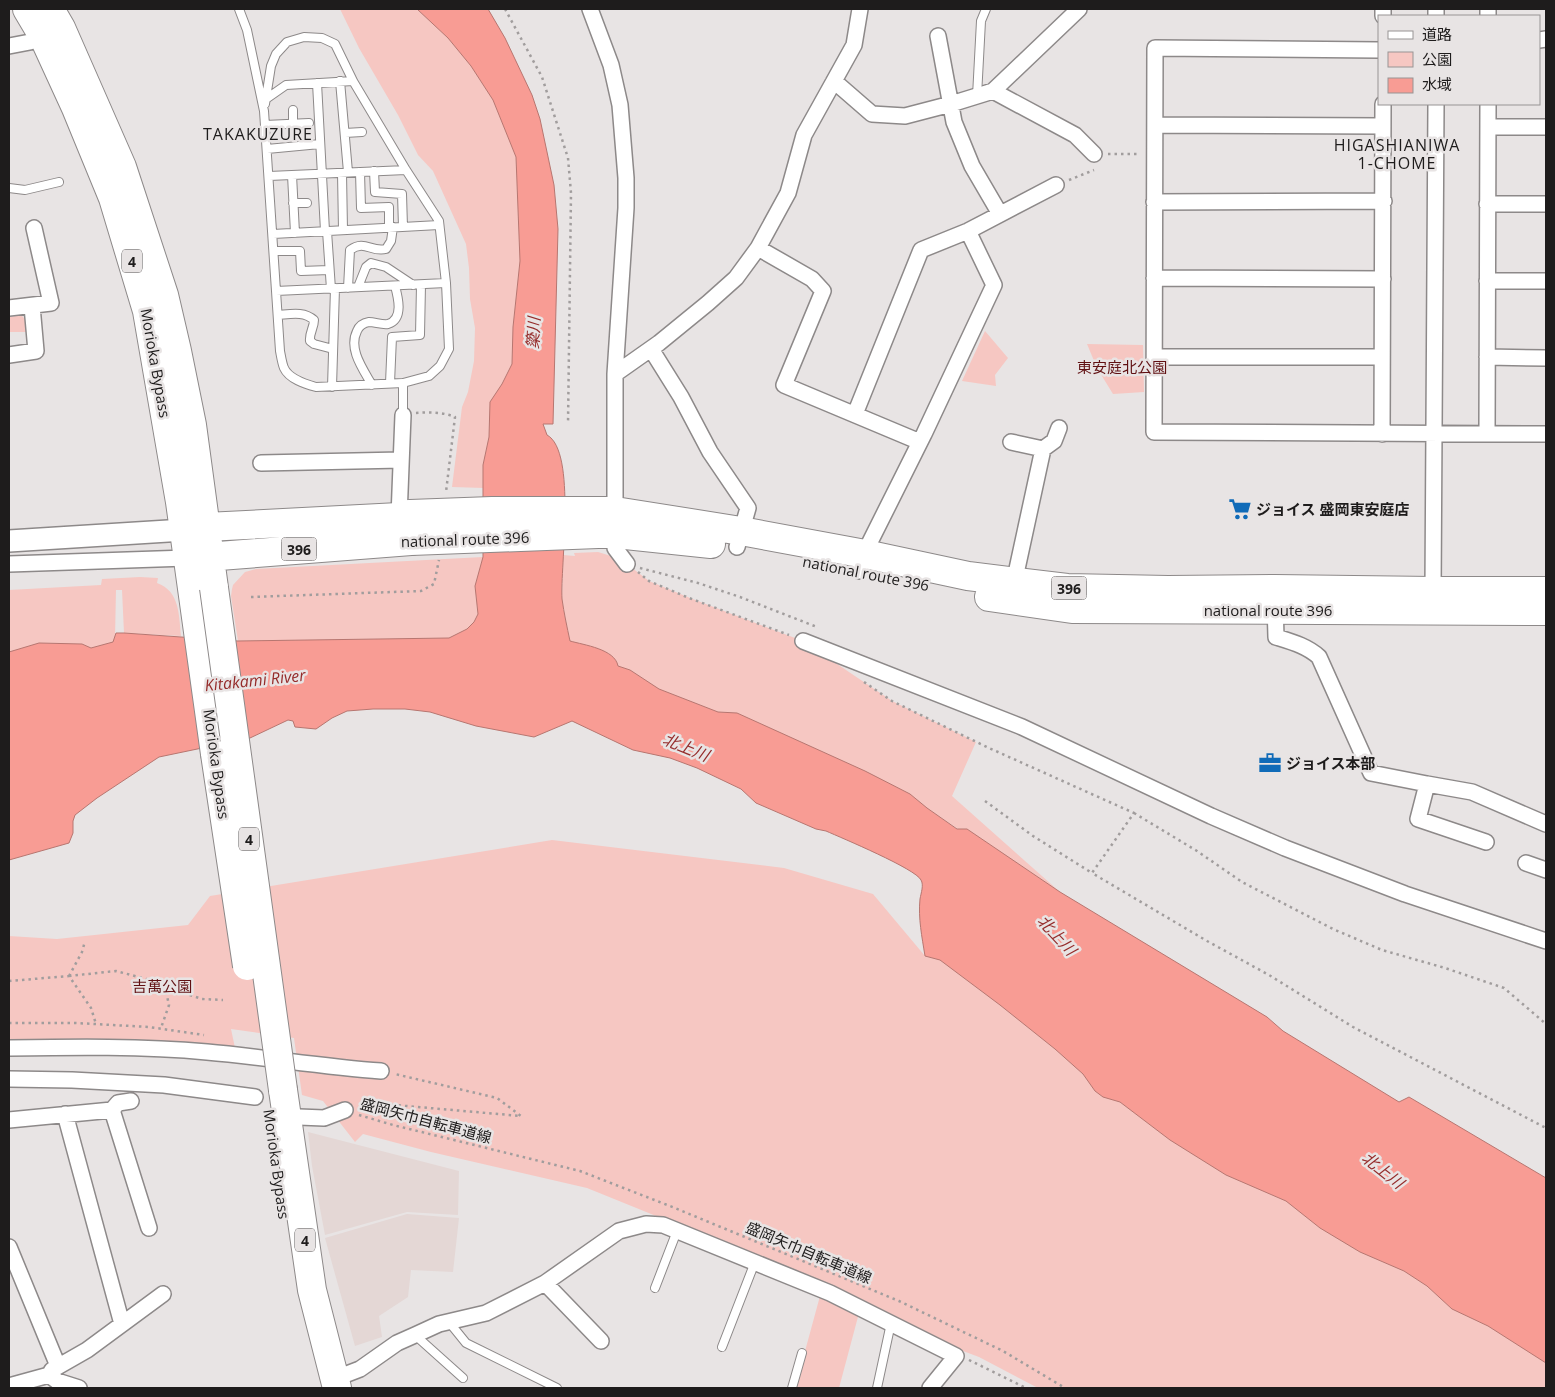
<svg xmlns="http://www.w3.org/2000/svg" width="1555" height="1397" font-family="'Open Sans','Noto Sans JP',sans-serif">
	<rect width="100%" height="100%" fill="#e8e4e4"/>
	<!-- built -->
	<path fill="#e4d7d5" d="M308,1132L459,1171L458,1215L407,1212L325,1235L312,1166Z
		M407,1214L459,1218L453,1272L411,1270L408,1297L379,1316L382,1337L355,1346L325,1238Z"/>
	<!-- green -->
	<path fill="#f6c7c2" d="M340,9H417L448,38L471,66L493,100L516,157L520,261L513,327L512,364L502,384L490,402L489,437L483,465L484,488L452,487L462,407L468,392L474,361L475,328L470,299L469,268L466,244L433,171L418,155L398,115L359,48Z
		M21,315L25,319L26,332H9V317Z
		M985,331L1008,358L995,375L996,386L962,381Z
		M1087,344L1143,345L1144,392L1113,394L1097,368Z
		M598,552L611,556L627,564L649,581L690,598L803,641L892,701L976,742L952,796L1060,892L967,829H958L927,808L910,794L865,771L737,713L718,712L659,689L630,670L618,666L608,653L570,641L562,599L563,555L575,556L574,553Z
		M483,557L475,586L478,614L474,622L467,629L449,638L238,641L231,596L232,589L233,585L245,572L256,569Z
		M140,577L158,578L157,583C180,591 179,616 181,636L124,633L122,590H116L115,638L113,642L91,648L82,644L39,643L9,652V590L101,585L102,579Z
		M552,840L784,868L873,894L925,956L940,960L1000,1005L1055,1049L1083,1074L1095,1091L1103,1097L1120,1102L1170,1140L1226,1175L1286,1201L1320,1228L1360,1252L1404,1271L1427,1286L1452,1309L1488,1326L1546,1363V1388H1038L979,1357L947,1345L836,1289L587,1188L431,1152L363,1134L355,1142L323,1101L302,1095L294,1038L231,1029L235,1048L83,1039L9,1041V936L57,939L188,925L210,896Z
		M820,1296L859,1313L839,1388H795Z"/>
	<!-- water -->
	<path fill="#f89c94" stroke="#b77670" d="M417,9H488L505,38L532,95L540,119L554,185L558,229L553,424H543L547,435C577,451 560,567 562,599C564,613 567,627 570,641C584,645 615,649 618,666L630,670L659,689L718,712L737,713L865,771L910,794L927,808L957,829H967L1060,892L1267,1017L1283,1031L1399,1102L1409,1097L1546,1178V1363L1488,1326L1452,1309L1427,1286L1404,1271L1360,1252L1320,1228L1286,1201L1226,1175L1170,1140L1120,1102L1103,1097L1095,1091L1083,1074L1055,1049L1000,1005L940,960L925,956C922,937 918,918 920,899C921,893 924,885 921,880C916,869 842,838 826,831L816,829L756,803L741,789L697,768L670,758L633,750L572,721L534,737L476,726L430,712L405,709H373L347,711L332,718L316,729L295,727L293,721L288,720L250,738L159,757L97,798L75,815L73,821V833L69,843L9,860V652L39,643L82,644L91,648L113,642L116,633H124L238,641L449,638L467,629L474,622L478,614L475,586L483,557V465L489,437L490,402L502,384L512,364L513,327L520,261L516,157L493,100L471,66L448,38Z"/>
	<g fill="none" stroke-linecap="round" stroke-linejoin="round">
		<defs>
			<path id="lane" d="M239,9L247,30L264,111L280,351C281,356 282,363 284,368C289,379 305,384 316,387L403,383V415
				M340,81L348,172
				M317,83L325,231
				M977,96L981,21L986,9
				M266,99L286,85L353,81
				M265,104L271,66L276,54L287,42L304,37L322,38L335,44L353,81L406,170L439,221L446,283L449,349L440,366L429,376L403,383
				M293,124V110
				M265,125L309,123
				M345,133L362,132
				M267,149L320,144
				M374,171L375,192L402,194L403,227
				M360,172L361,208L389,207V228
				M342,173L343,230
				M292,175L295,233
				M269,176L406,170
				M9,188L25,190L59,182
				M293,203H307
				M327,231L331,289
				M273,234L439,225
				M274,251H300L301,271L329,270
				M358,287L366,267L371,263L386,267L413,285
				M348,288L350,250C365,239 371,253 386,249L391,241L393,227
				M276,291L446,283
				M278,315C291,314 304,311 314,320C314,328 309,333 310,341L314,344L333,349
				M390,383L392,337L420,335L421,285
				M372,385C363,369 348,349 357,331C359,326 363,323 369,322C375,322 382,325 388,324C404,319 398,297 395,286
				M332,387L335,288
				M655,1288L677,1231
				M449,1322L466,1343L557,1388
				M415,1335L463,1378
				M722,1347L755,1262
				M792,1388L802,1353
				M877,1388L891,1323"/>
			<path id="street" d="M590,9L611,65L620,105L626,178V208L615,374V548L627,564
				M1488,9V16
				M1383,16V9
				M1436,16V9
				M938,36L954,122L972,166L1000,214
				M1539,40L1546,39
				M9,46L30,42L43,36
				M1379,50L1155,48L1154,432L1546,434
				M834,81L872,114L905,116L951,104L993,91L1079,9
				M993,91L1075,135L1094,154
				M1155,125L1383,126
				M1488,127H1546
				M1154,202L1384,201
				M1487,204H1546
				M758,248L812,279L823,291L784,385L920,442
				M1154,278L1383,279
				M1487,281H1546
				M9,308L51,303L34,228
				M651,349L681,397L710,452L748,508L737,547
				M9,355L36,351L32,306
				M1155,357H1382
				M1487,357L1546,358
				M615,374L659,343L708,303L736,278L758,248L788,193L804,135L854,45L860,9
				M855,414L921,250L968,231L1056,185
				M1382,434L1383,104
				M1487,434L1488,104
				M1011,442L1043,449
				M261,463L401,460
				M399,517L403,415
				M9,564L187,558
				M859,571L869,544L924,434L994,285L968,231
				M1011,586L1017,569L1043,449L1054,441L1059,428
				M1433,591L1436,104
				M1275,603L1276,637C1292,642 1307,646 1319,657L1371,773L1427,784
				M803,641L1022,727L1211,816L1285,848L1405,894L1546,941
				M1486,842L1418,819L1427,784L1472,792L1546,824
				M1526,863L1546,870
				M9,1048C74,1047 142,1046 207,1052C265,1057 323,1067 381,1071
				M9,1079L72,1080L164,1085L255,1097
				M131,1101L118,1103L112,1110L149,1228
				M65,1114L122,1324
				M299,1117L324,1118L345,1110
				M9,1120L112,1110
				M9,1247L58,1366
				M545,1283L601,1341
				M49,1375L52,1370L87,1350L163,1294
				M334,1379L360,1369L397,1343L415,1335L439,1324L486,1313L545,1283L619,1231L646,1224L663,1225L830,1293L956,1356L930,1388
				M9,1386L49,1375L57,1381L79,1388"/>
			<path id="secondary" d="M9,541L184,530L198,528"/>
			<path id="highway" d="M27,9L43,36L76,108L113,198L147,311L180,502L215,754
				M50,9L61,28L122,167L164,295L177,351L192,425L214,588
				M598,511H615L741,531L865,554L968,576L1067,588L1168,590L1275,589L1433,591H1546
				M206,527L399,517L410,514
				M598,534H616L711,544
				M193,558L411,541
				M989,597L1072,609L1546,611
				M283,1090L312,1290L337,1388"/>
		</defs>
		<!-- lane casing -->
		<use href="#lane" stroke="#8d8989" stroke-width="10"/>
		<!-- street casing -->
		<use href="#street" stroke="#8d8989" stroke-width="18"/>
		<!-- secondary casing -->
		<use href="#secondary" stroke="#8d8989" stroke-width="24"/>
		<!-- highway casing -->
		<use href="#highway" stroke="#8d8989" stroke-width="30"/>
		<!-- path -->
		<path stroke="#a19d9d" stroke-width="2.5" stroke-dasharray="2.5 4" stroke-linecap="butt" d="M505,9L542,77L568,158L571,193L568,424
			M1108,154H1140
			M1069,180L1094,170
			M416,413C429,412 443,412 455,417L446,492
			M640,568L698,583L740,597L817,627
			M638,572L649,581L689,598L789,635
			M251,597L421,591L434,584L439,560
			M864,682L892,701L989,748L1134,813L1092,873L1207,941L1269,975L1353,1027L1546,1128
			M985,801L1033,836L1092,873
			M1134,813L1197,851L1242,882L1333,929L1382,950L1445,968L1504,988L1546,1024
			M69,976L116,971L146,979L165,987L169,1005L161,1028
			M69,976L82,952L85,941
			M9,981L69,976L91,1008L96,1024
			M165,987L202,999L223,1000
			M9,1023H76L149,1027L204,1035
			M360,1106L372,1103L521,1116L497,1098L395,1074
			M359,1115L393,1125L580,1171L675,1208L899,1301L1003,1351L1065,1388
			M969,1360L1026,1388"/>
		<!-- lane -->
		<use href="#lane" stroke="#fff" stroke-width="8"/>
		<!-- street -->
		<use href="#street" stroke="#fff" stroke-width="15"/>
		<!-- secondary -->
		<use href="#secondary" stroke="#fff" stroke-width="21"/>
		<!-- highway -->
		<use href="#highway" stroke="#fff" stroke-width="28"/>
		<defs>
			<path id="highway-bridge" d="M410,514L492,511H598
				M411,541L598,534
				M214,588L283,1090
				M215,754L247,966"/>
		</defs>
		<!-- highway-bridge casing -->
		<use href="#highway-bridge" stroke="#8d8989" stroke-width="30" stroke-linecap="butt"/>
		<!-- highway-bridge -->
		<use href="#highway-bridge" stroke="#fff" stroke-width="28"/>
	</g>
	<!-- icons -->
	<defs>
		<symbol id="supermarket-bare" viewBox="-9 -9 18 18"><path d="M-6-5.5h2.5l.6 2H6L4.5 2H-2.5L-4.4-4H-6ZM-1.5 3.2a1.3 1.3 0 1 0 .1 0ZM3 3.2a1.3 1.3 0 1 0 .1 0Z" fill="#106bb8" stroke="#e8e4e4" stroke-width="2.5" paint-order="stroke"/></symbol>
		<symbol id="office-bare" viewBox="-9 -9 18 18"><path d="M-6-3h4V-5.5h4V-3h4V5H-6ZM-1-4.5V-3h2v-1.5ZM-6 0V1H6V0Z" fill="#106bb8" stroke="#e8e4e4" stroke-width="2.5" paint-order="stroke"/></symbol>
	</defs>
	<g fill-rule="evenodd">
		<use href="#supermarket-bare" x="1224" y="493" width="32" height="32"/>
		<use href="#office-bare" x="1254" y="747" width="32" height="32"/>
	</g>
	<g text-anchor="middle" dominant-baseline="central" stroke-width="5" stroke-linejoin="round" paint-order="stroke">
		<!-- shield labels -->
		<g fill="#e8e4e4" stroke="#5b5858" stroke-width="1">
			<rect x="122" y="249.5" width="20" height="23" rx="4"/>
			<rect x="281.5" y="537.5" width="35" height="23" rx="4"/>
			<rect x="1051.5" y="576.5" width="35" height="23" rx="4"/>
			<rect x="239" y="827.5" width="20" height="23" rx="4"/>
			<rect x="295" y="1228.5" width="20" height="23" rx="4"/>
		</g>
		<g font-size="14" font-weight="bold" fill="#1e1c1c">
			<text x="132" y="261">4</text>
			<text x="299" y="549">396</text>
			<text x="1069" y="588">396</text>
			<text x="249" y="839">4</text>
			<text x="305" y="1240">4</text>
		</g>
		<!-- street labels -->
		<g font-size="15" fill="#1e1c1c" stroke="#e8e4e4">
			<text transform="translate(156 363) rotate(80)">Morioka Bypass</text>
			<text transform="translate(465 539) rotate(-2)">national route 396</text>
			<text transform="translate(866 573) rotate(11)">national route 396</text>
			<text x="1268" y="610">national route 396</text>
			<text transform="translate(217 764) rotate(82)">Morioka Bypass</text>
			<text transform="translate(426 1120) rotate(15)">盛岡矢巾自転車道線</text>
			<text transform="translate(277 1164) rotate(82)">Morioka Bypass</text>
			<text transform="translate(809 1252) rotate(23)">盛岡矢巾自転車道線</text>
		</g>
		<!-- park labels -->
		<g font-size="15" fill="#611113" stroke="#e8e4e4">
			<text x="1122" y="367">東安庭北公園</text>
			<text x="162" y="986">吉萬公園</text>
		</g>
		<!-- poi labels -->
		<g font-size="15" font-weight="bold" fill="#1e1c1c" stroke="#e8e4e4" text-anchor="start">
			<text x="1256" y="509">ジョイス 盛岡東安庭店</text>
			<text x="1286" y="763">ジョイス本部</text>
		</g>
		<!-- neighbourhood labels -->
		<g font-size="16" letter-spacing="1" fill="#1e1c1c" stroke="#e8e4e4">
			<text x="258" y="134">TAKAKUZURE</text>
			<text x="1397" y="145">HIGASHIANIWA<tspan x="1397" dy="18">1-CHOME</tspan></text>
		</g>
		<!-- water labels -->
		<g font-size="16" font-style="italic" fill="#952c2b" stroke="#e8e4e4">
			<text transform="translate(533 333) rotate(-87)">簗川</text>
			<text transform="translate(255 680) rotate(-6)">Kitakami River</text>
			<text transform="translate(686 747) rotate(22)">北上川</text>
			<text transform="translate(1057 935) rotate(47)">北上川</text>
			<text transform="translate(1383 1170) rotate(38)">北上川</text>
		</g>
	</g>
	<!-- border -->
	<rect width="1555" height="1397" fill="none" stroke="#1e1c1c" stroke-width="20"/>
	<!-- legend -->
	<rect x="1378" y="15" width="162" height="90" fill="#e8e4e4" stroke="#979494"/>
	<rect x="1388" y="31" width="25" height="8" fill="#ffffff" stroke="#979494"/>
	<text x="1422" y="40" font-size="15" fill="#1e1c1c">道路</text>
	<rect x="1388" y="52" width="25" height="15" fill="#f6c7c2" stroke="#979494"/>
	<text x="1422" y="65" font-size="15" fill="#1e1c1c">公園</text>
	<rect x="1388" y="78" width="25" height="15" fill="#f89c94" stroke="#979494"/>
	<text x="1422" y="90" font-size="15" fill="#1e1c1c">水域</text>
</svg>
